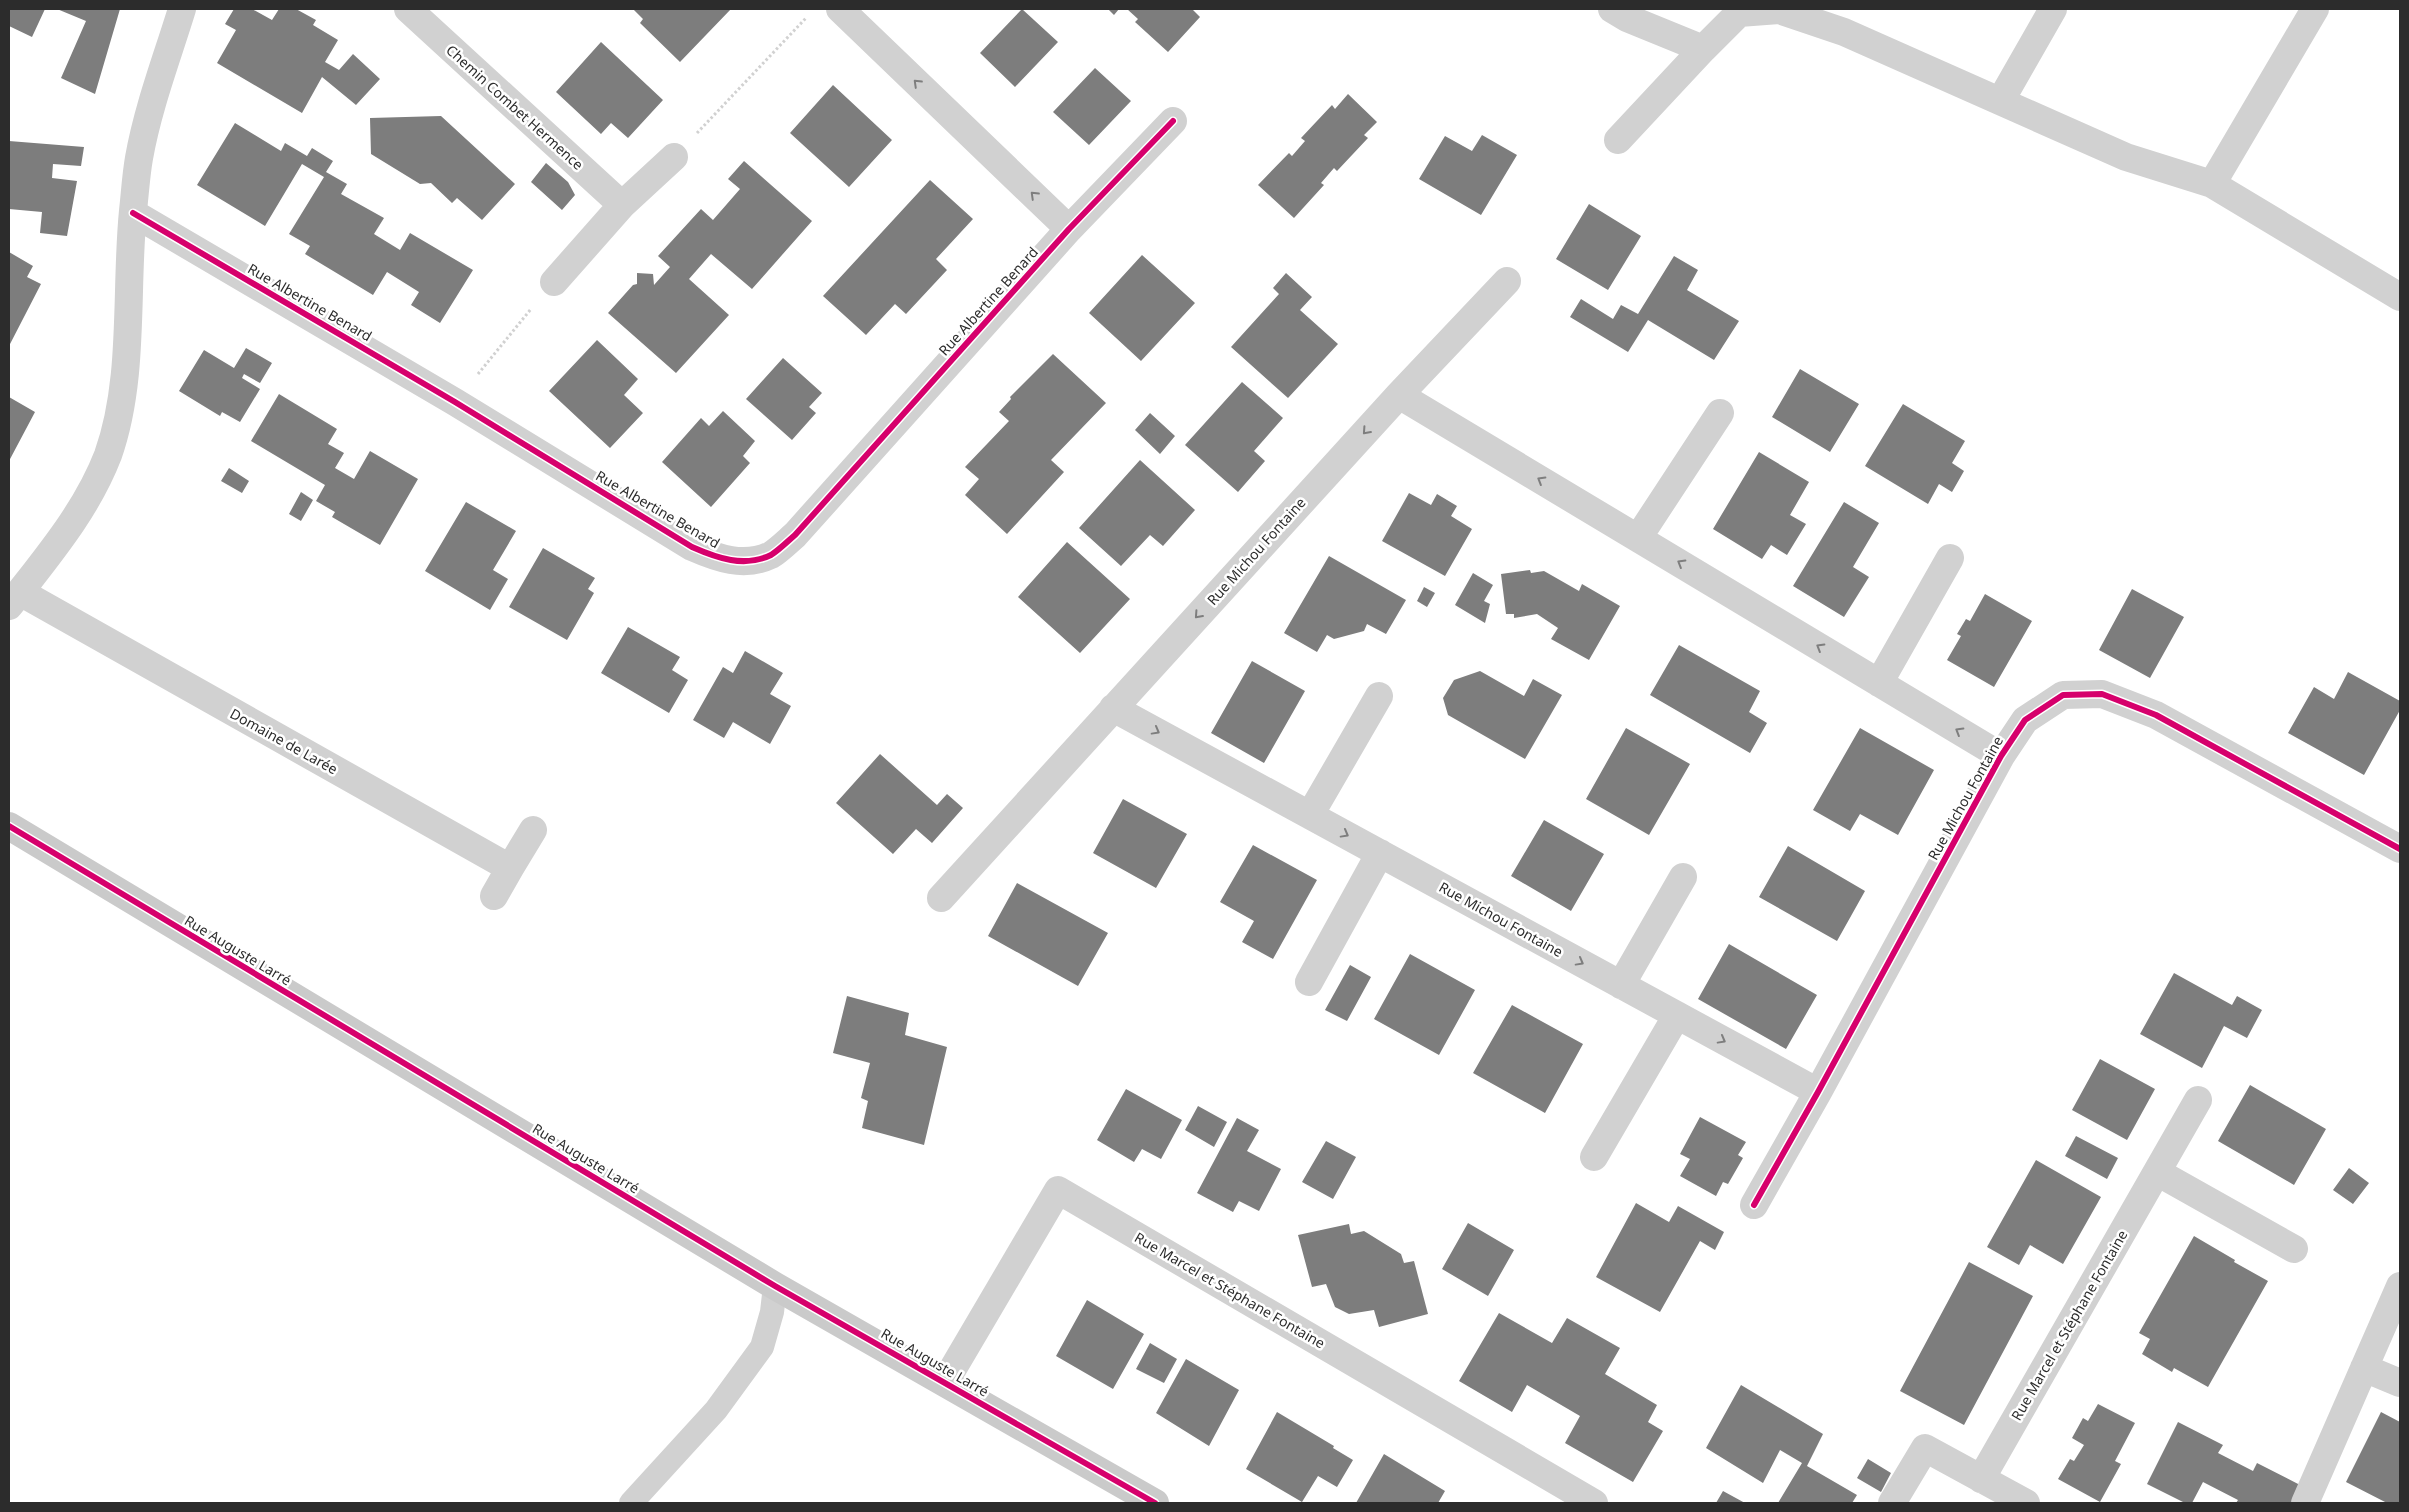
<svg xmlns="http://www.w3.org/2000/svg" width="2409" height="1512" font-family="'Noto Sans',sans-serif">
	<rect width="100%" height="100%" fill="#fff"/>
	<!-- building -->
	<path fill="#7d7d7d" d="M9,9H45L32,37L9,26Z
		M57,9H120L95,94L61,78L86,21Z
		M234,9H252L272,20L279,9H296L316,20L313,25L338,40L325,62L339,70L353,54L380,79L356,105L322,77L302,113L217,63L236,30L225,24Z
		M633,9H731L680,62L640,23L643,19Z
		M1022,9L1058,42L1015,87L980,53Z
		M1108,9H1119L1114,15Z
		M1127,9H1192L1200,17L1168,52L1135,22L1138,19Z
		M601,42L663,100L628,138L611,123L601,134L556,92Z
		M1095,68L1131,101L1089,145L1053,112Z
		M833,85L892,140L849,187L790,133Z
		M1348,94L1377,122L1364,135L1368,138L1337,171L1334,168L1321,183L1324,185L1294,218L1258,185L1289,153L1292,156L1305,141L1301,138L1332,105L1335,109Z
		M441,116L515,184L482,220L457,198L452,203L431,183L420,184L371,154L370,118Z
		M235,123L281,151L285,143L307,156L312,148L333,161L326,172L347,184L341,194L384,218L374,234L400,250L410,233L473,270L440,323L411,305L419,292L387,272L373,295L305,254L310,246L289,234L324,177L302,164L265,226L197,185Z
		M1482,135L1517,155L1481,215L1419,179L1445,136L1472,151Z
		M9,141L84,147L81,166L53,164L52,178L77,181L67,236L40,233L42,212L9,209Z
		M744,161L812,221L752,289L711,254L689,279L729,315L676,373L608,313L633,285L637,284V273L653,274L654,285L670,267L658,256L701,209L713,220L740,189L728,179Z
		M546,163L568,182L575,195L562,210L531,182Z
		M930,180L973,219L936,259L947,270L906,314L895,304L866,335L823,296Z
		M1589,204L1641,236L1608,290L1556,259Z
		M9,252L33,266L27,277L41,284L9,346Z
		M1142,255L1195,303L1141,361L1089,313Z
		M1674,256L1698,270L1687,290L1739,321L1714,360L1648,320L1628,352L1570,317L1581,299L1613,319L1621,305L1638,314Z
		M1286,273L1312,297L1300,310L1338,344L1288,398L1231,347L1279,294L1273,288Z
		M597,340L638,379L624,395L643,413L610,448L549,391Z
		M246,348L272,363L260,383L244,374L242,378L260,389L240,422L222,412L220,416L179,391L204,350L234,368Z
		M1053,354L1106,403L1051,460L1064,472L1007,534L965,495L979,479L965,467L1009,421L999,412L1011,399L1010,397Z
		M783,358L822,393L809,407L816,413L792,440L746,399Z
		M1800,369L1859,404L1830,452L1772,417Z
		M1242,382L1283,418L1254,451L1265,461L1238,492L1185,445Z
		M279,394L337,429L328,444L344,453L335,468L354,479L370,451L418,479L380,545L332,517L335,512L316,501L325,485L251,441Z
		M9,397L35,412L9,461Z
		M1903,404L1965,441L1952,463L1964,471L1952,492L1939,484L1928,504L1865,466Z
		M723,411L755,441L743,456L750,463L711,507L662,462L701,418L709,426Z
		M1150,413L1175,436L1160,454L1135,430Z
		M1759,452L1809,482L1790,515L1806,524L1787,555L1771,545L1762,559L1713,529Z
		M1140,460L1195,510L1163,546L1150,535L1121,566L1079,528Z
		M229,468L249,481L242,493L221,481Z
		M301,492L313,500L301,521L289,514Z
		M1409,493L1431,505L1437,494L1457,506L1451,516L1472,529L1445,576L1382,541Z
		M466,502L516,531L493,570L508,579L490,610L425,571Z
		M1844,502L1879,523L1853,567L1869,577L1844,617L1793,586Z
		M1067,542L1130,599L1080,653L1018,597Z
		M543,548L595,578L588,589L594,593L567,640L509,607Z
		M1329,556L1406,600L1386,634L1367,624L1364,631L1334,639L1327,635L1317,652L1284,633Z
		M1530,570L1531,573L1544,571L1579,591L1582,584L1620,606L1589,660L1551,639L1558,628L1537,614L1514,618V614H1506L1501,574Z
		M1473,573L1493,585L1484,601L1490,604L1485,623L1455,605Z
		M1424,587L1435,593L1427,607L1417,601Z
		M2132,589L2184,617L2150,678L2099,650Z
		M1985,594L2032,621L1994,687L1947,660L1961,636L1957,634L1966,619L1970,621Z
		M628,627L680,657L672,670L688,680L669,713L601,673Z
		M1679,645L1760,691L1749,712L1767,723L1750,753L1650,695Z
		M745,651L783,673L770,694L791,706L770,744L733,722L724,738L693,720L723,667L733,673Z
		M1252,661L1305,691L1264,763L1211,733Z
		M1480,671L1524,696L1533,679L1562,695L1525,759L1448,715L1443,698L1454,680Z
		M2348,672L2400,701V710L2364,775L2288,733L2314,687L2334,699Z
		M1626,728L1690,764L1649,835L1586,799Z
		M1860,728L1934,770L1898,835L1860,814L1850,831L1813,810Z
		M880,754L937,805L947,794L963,808L932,843L916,829L893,854L836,803Z
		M1123,799L1187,834L1156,888L1093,853Z
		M1544,820L1604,854L1571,911L1511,876Z
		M1253,845L1317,880L1273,959L1242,942L1254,921L1220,902Z
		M1788,846L1865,891L1837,941L1759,897Z
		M1017,883L1108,933L1078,986L988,936Z
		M1729,944L1817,995L1786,1049L1698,999Z
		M1410,954L1475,990L1439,1055L1374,1019Z
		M1350,965L1371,977L1347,1021L1325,1010Z
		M2174,973L2232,1005L2237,996L2262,1010L2247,1038L2224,1026L2202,1068L2140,1034Z
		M847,996L909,1013L905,1035L947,1047L924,1145L862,1128L868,1101L861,1098L870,1063L833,1053Z
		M1512,1005L1583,1044L1545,1113L1473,1073Z
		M2100,1059L2155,1089L2127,1140L2072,1110Z
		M2250,1085L2326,1129L2294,1185L2218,1141Z
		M1126,1089L1182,1120L1161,1159L1142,1149L1134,1162L1097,1140Z
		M1198,1106L1227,1122L1214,1147L1185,1130Z
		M1700,1117L1746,1142L1738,1155L1743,1158L1728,1184L1723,1182L1716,1196L1680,1176L1690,1159L1680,1154Z
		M1237,1118L1259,1130L1247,1151L1281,1169L1259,1211L1239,1201L1233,1212L1197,1193Z
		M2076,1136L2118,1158L2107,1179L2065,1156Z
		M1326,1141L1356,1157L1333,1199L1302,1182Z
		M2036,1160L2101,1197L2063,1264L2030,1245L2019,1265L1987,1247Z
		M2349,1168L2369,1183L2353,1204L2333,1190Z
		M1636,1203L1669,1222L1678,1206L1724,1232L1715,1250L1700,1241L1660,1312L1596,1277Z
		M1468,1223L1514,1250L1488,1296L1442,1269Z
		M1349,1224L1351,1234L1364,1231L1401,1254L1404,1263L1414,1261L1428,1314L1379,1327L1374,1310L1349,1314L1335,1307L1326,1284L1312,1287L1298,1235Z
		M2194,1236L2235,1260L2234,1262L2268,1281L2208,1387L2174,1368L2172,1372L2142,1354L2150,1339L2139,1333Z
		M1969,1262L2033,1296L1964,1425L1900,1391Z
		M1087,1300L1144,1334L1113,1389L1056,1356Z
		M1499,1313L1552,1343L1567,1318L1620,1348L1605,1374L1657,1405L1648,1422L1663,1431L1633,1482L1565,1443L1580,1416L1527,1385L1512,1412L1459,1381Z
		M1150,1343L1177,1359L1164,1383L1136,1369Z
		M1186,1359L1239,1390L1209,1446L1156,1413Z
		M1741,1385L1823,1434L1807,1466L1857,1495L1852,1503H1778L1802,1463L1780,1450L1763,1483L1706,1448Z
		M2098,1404L2135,1423L2115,1461L2121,1464L2100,1502L2058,1479L2070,1459L2074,1461L2084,1445L2072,1438L2083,1418L2088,1421Z
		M1277,1412L1334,1446L1333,1448L1353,1460L1337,1487L1318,1476L1302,1502L1246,1469Z
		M2381,1412L2400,1422V1503H2387L2346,1482Z
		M2178,1422L2223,1445L2218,1453L2253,1471L2257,1463L2302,1486L2292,1503H2236L2238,1500L2203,1482L2192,1503H2185L2147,1484Z
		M1384,1454L1445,1491L1438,1503H1356Z
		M1868,1459L1891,1473L1881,1492L1857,1478Z
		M1723,1491L1745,1503H1716Z"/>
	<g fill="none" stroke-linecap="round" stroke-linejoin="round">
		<!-- path -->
		<path stroke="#d1d1d1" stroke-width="3" stroke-dasharray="2.5 2.5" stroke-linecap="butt" d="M697,133L806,18
			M478,374L531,309"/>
		<!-- lane -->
		<path stroke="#d1d1d1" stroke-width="24" d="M631,1503L716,1410L762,1347L772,1312L775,1286"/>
		<!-- street -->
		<path stroke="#d1d1d1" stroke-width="28" d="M408,9L622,205
			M840,9L1069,229
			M1612,9L1627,18L1703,49L1739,13L1779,10L1844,32L2126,157L2212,184L2400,297
			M2001,100L2053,9
			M1618,140L1703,49
			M2212,184L2315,9
			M133,213L455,402L692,547C717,558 744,568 771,555C779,550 788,541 795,535L1069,229L1173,121
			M554,282L622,205L674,157
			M1399,395L2001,756
			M1638,538L1720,413
			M20,592L510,868L533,830
			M9,606C46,558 86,512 108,455C135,379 125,290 133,211C135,193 136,175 139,158C148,107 167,58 182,9
			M1879,683L1950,558
			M1113,708L1818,1092
			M1310,815L1379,696
			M494,896L510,868
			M941,898L1399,395L1507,281
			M1309,982L1380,853
			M1621,985L1683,877
			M1594,1157L1677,1015
			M2157,1172L2294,1249
			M1754,1205L1818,1092L2001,756L2025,720L2063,695L2102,694L2156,715L2400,849
			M2364,1368L2400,1383
			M945,1382L1058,1190L1594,1503
			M1981,1479L2198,1100
			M1892,1503L1925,1448L2026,1503
			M2305,1503L2400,1286"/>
		<!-- secondary -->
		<path stroke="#cacaca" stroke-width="28" d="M9,826L775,1286L1155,1503"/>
		<defs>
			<path id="cycleway" d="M133,213L455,402L692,547C717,558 744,568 771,555C779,550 788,541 795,535L1069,229L1173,121
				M9,826L775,1286L1155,1503
				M1754,1205L1818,1092L2001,756L2025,720L2063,695L2102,694L2156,715L2400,849"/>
		</defs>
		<!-- cycleway casing -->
		<use href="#cycleway" stroke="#fff" stroke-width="9"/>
		<!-- cycleway -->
		<use href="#cycleway" stroke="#d6006c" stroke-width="6"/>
	</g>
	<!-- one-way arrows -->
	<defs><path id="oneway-chevron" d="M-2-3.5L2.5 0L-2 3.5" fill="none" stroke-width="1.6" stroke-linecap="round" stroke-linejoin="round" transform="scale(1.25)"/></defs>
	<g stroke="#7e7e7e">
		<use href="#oneway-chevron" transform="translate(917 83) rotate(-136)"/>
		<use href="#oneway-chevron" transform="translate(1034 195) rotate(-136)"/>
		<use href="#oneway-chevron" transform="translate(1366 431) rotate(132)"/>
		<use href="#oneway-chevron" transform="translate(1541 480) rotate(-149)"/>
		<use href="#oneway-chevron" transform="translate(1681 563) rotate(-149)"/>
		<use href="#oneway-chevron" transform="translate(1198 615) rotate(132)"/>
		<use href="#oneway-chevron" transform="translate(1820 647) rotate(-149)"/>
		<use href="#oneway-chevron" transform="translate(1156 731) rotate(29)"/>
		<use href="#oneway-chevron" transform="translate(1959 731) rotate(-149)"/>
		<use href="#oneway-chevron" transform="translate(1345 834) rotate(29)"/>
		<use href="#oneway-chevron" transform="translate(1580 962) rotate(29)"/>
		<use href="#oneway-chevron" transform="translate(1722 1040) rotate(29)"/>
	</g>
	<g text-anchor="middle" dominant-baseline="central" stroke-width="5" stroke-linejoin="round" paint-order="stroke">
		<!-- street labels -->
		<g font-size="14" fill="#2c2c2c" stroke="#fff">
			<text transform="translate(515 107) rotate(42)">Chemin Combet Hermence</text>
			<text transform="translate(988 301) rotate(-48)">Rue Albertine Benard</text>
			<text transform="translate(310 302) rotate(30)">Rue Albertine Benard</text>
			<text transform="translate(658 509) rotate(30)">Rue Albertine Benard</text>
			<text transform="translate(1256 551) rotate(-48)">Rue Michou Fontaine</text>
			<text transform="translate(284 741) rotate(29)">Domaine de Larée</text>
			<text transform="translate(1965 798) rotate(-61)">Rue Michou Fontaine</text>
			<text transform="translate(1501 919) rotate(29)">Rue Michou Fontaine</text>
			<text transform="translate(238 950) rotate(31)">Rue Auguste Larré</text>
			<text transform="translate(586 1158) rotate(31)">Rue Auguste Larré</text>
			<text transform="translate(1230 1290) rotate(30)">Rue Marcel et Stéphane Fontaine</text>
			<text transform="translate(2069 1325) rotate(-60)">Rue Marcel et Stéphane Fontaine</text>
			<text transform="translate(935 1362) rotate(30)">Rue Auguste Larré</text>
		</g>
	</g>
	<!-- border -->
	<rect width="2409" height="1512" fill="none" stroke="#2c2c2c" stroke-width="20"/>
</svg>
